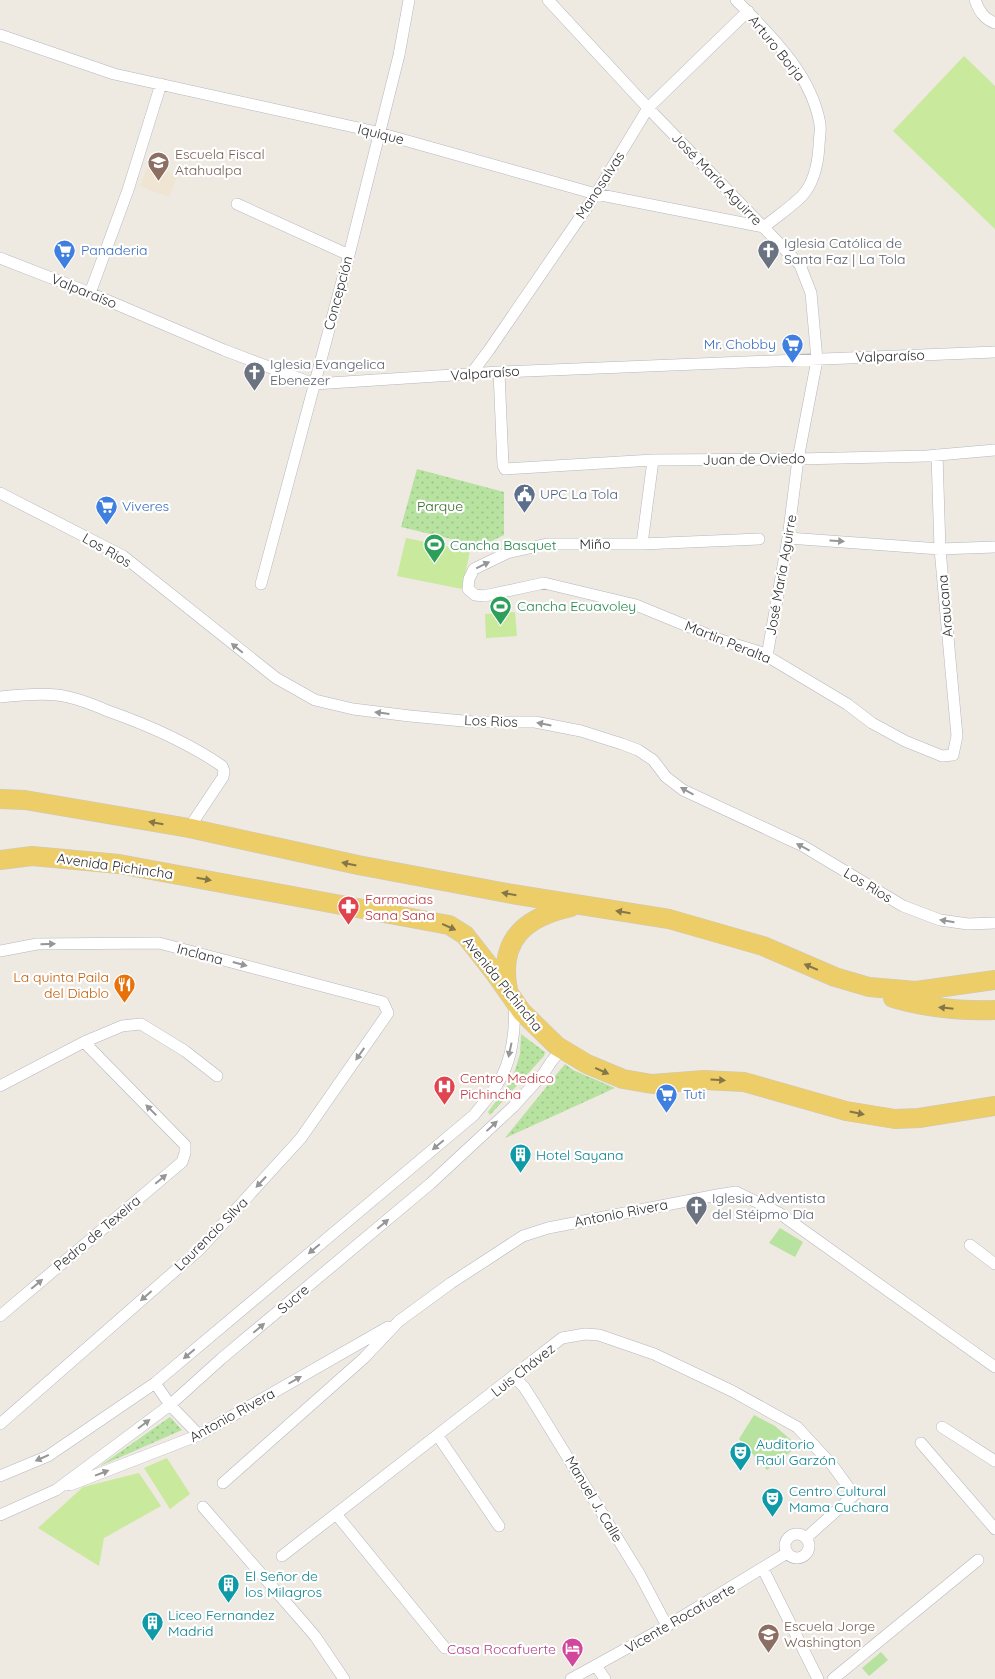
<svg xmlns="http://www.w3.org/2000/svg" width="995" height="1679" font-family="Quicksand,sans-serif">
	<defs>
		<pattern id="grass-dots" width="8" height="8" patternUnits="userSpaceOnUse" patternTransform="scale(1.25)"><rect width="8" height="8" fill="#b7e2a0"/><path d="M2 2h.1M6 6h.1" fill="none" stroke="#9ec28a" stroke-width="1.8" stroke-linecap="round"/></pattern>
	</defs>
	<rect width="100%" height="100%" fill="#eee9e1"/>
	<!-- education -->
	<path fill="#efe5d2" d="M148,165L178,175L169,197L140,186Z"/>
	<!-- grass -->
	<path fill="url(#grass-dots)" d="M417,469L504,492V535L490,542L485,547L401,527Z
		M521,1034L545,1052L544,1056L490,1115L488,1112L512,1080L520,1054Z
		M565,1064L573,1070L615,1088L505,1138Z
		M170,1417L182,1430L100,1466Z"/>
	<!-- garden -->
	<path fill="#b7e2a0" d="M780,1228L803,1242L795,1257L769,1243Z
		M754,1415L775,1426L798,1446L767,1470L739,1439Z
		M881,1652L888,1660L869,1676L862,1668Z"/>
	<!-- pitch -->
	<path fill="#c9e99d" d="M964,56L995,86V229L893,131Z
		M406,538L470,551L462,589L397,576Z
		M515,612L517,636L486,638L485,614Z
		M167,1458L190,1494L170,1509L144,1468Z
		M139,1473L161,1506L104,1538L99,1566L38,1528L83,1487Z"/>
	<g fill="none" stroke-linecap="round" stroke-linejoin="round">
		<defs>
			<path id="minor" d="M548,0L648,108L800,265L811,293L817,360L798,459L788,538L767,656
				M975,0C979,11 984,19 995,23
				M0,35L114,74L372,131L596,194L764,227C776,217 791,207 802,196C814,183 818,163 819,146C819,139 821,131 820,124C811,73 770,35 736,0
				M237,204L349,255
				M0,258L90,293L224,350L314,384L499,372L995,352
				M90,293L128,190L161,84
				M499,372L503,465L505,469L653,460L798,459L927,456L995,450
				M471,374L489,350L596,194L648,108L748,11
				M0,493L123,556L276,678L315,700L353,709L410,716L474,722H535L581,731L622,744L638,750L653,760L666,777L683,790L803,846L903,906L940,920L968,924L995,923
				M788,538L940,549L995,547
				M759,539L642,544H547L507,553L474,569L469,579L468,589L475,595L484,596L544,583L636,605L721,640L760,652L847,704L872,723L905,741L942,756L953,755L957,736L940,549L937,455
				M642,544L653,460
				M261,584L349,255L399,55L409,0
				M0,697C19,695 38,693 57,695C74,697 92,704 108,711C148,725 187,742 222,766L224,771L223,777L189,828
				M0,951L37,944L159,943L383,1002L388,1013L301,1138L200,1249L0,1424
				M0,1086L84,1042L122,1026L141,1024L185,1051L217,1076
				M970,1245L995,1264
				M0,1316L182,1162L185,1153V1145L84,1042
				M514,1377L524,1387L533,1401L640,1575L667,1626
				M155,1383L170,1405L199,1435
				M942,1427L995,1461
				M438,1436L499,1526
				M921,1443L995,1529
				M0,1476L48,1456L155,1383L474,1115C482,1105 492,1094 498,1083C512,1061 516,1029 514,1003
				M223,1483L364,1358L399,1321L451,1283L523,1236L548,1228L717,1195L736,1192L779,1213L995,1367
				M70,1485L199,1435L388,1327
				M203,1507L315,1636L344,1679
				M336,1514L445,1648
				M0,1515L56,1490L170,1405L221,1359L430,1184L513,1107L544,1073L551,1062L561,1050
				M785 1546a12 12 0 1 1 24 0a12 12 0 1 1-24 0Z
				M282,1556L562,1338L585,1334L599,1335L654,1354L732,1391L797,1427L833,1466L854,1495L806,1538
				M763,1569L818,1679
				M596,1666L605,1679
				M571,1679L667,1626L787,1553
				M833,1679L978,1560"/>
			<path id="primary" d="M0,799L25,800L189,828L358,865L512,894L669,919L763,946L835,977L869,987L916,991L995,980
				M0,860L32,856L119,864L449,925L465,935L494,972L522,1012L557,1046L587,1064L623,1079L652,1084L704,1080L744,1082L846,1111L895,1119L919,1118L995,1106
				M508,990C498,940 525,917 571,907
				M893,998C926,1008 960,1011 995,1010"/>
		</defs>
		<!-- minor casing -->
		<use href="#minor" stroke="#b4b7c0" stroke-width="12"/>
		<!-- primary casing -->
		<use href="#primary" stroke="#c9c9c9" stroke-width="20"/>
		<!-- minor -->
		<use href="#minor" stroke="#fff" stroke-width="11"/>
		<!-- primary -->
		<use href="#primary" stroke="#edcd68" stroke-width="19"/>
	</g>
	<!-- one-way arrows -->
	<defs><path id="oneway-solid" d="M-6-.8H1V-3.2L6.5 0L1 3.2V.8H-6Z" transform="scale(1.25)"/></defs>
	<g fill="#969696">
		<use href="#oneway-solid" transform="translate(837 541) rotate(4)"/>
		<use href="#oneway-solid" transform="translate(483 565) rotate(-26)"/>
		<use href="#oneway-solid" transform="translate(237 648) rotate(-141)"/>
		<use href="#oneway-solid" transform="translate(382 713) rotate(-173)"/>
		<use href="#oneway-solid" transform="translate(544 724) rotate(-169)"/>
		<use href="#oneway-solid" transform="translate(687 791) rotate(-151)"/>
		<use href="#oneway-solid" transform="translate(803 847) rotate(-152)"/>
		<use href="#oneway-solid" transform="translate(947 921) rotate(-171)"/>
		<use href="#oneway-solid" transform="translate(48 944) rotate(-1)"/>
		<use href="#oneway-solid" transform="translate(240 964) rotate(15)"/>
		<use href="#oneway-solid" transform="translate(510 1050) rotate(102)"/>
		<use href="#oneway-solid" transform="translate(360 1054) rotate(125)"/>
		<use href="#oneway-solid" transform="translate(151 1110) rotate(-135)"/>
		<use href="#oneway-solid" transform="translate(492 1126) rotate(-43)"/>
		<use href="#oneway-solid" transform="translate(438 1145) rotate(140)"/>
		<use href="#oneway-solid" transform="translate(161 1179) rotate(-40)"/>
		<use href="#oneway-solid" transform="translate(261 1182) rotate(133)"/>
		<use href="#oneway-solid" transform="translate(383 1224) rotate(-40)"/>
		<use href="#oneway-solid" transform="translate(314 1249) rotate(140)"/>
		<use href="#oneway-solid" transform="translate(37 1284) rotate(-40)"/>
		<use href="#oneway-solid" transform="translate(146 1296) rotate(139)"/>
		<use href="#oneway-solid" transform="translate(259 1328) rotate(-40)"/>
		<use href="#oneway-solid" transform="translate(189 1354) rotate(140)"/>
		<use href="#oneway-solid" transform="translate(295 1380) rotate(-30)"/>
		<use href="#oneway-solid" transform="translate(144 1424) rotate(-37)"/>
		<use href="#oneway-solid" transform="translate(42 1458) rotate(156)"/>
		<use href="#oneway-solid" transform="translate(102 1473) rotate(-21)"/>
	</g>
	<g fill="#847648">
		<use href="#oneway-solid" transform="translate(156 823) rotate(-170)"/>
		<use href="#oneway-solid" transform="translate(349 864) rotate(-168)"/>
		<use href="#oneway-solid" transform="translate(204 879) rotate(10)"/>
		<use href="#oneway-solid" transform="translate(509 894) rotate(-170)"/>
		<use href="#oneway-solid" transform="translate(623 912) rotate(-171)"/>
		<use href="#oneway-solid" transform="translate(449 927) rotate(24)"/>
		<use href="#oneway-solid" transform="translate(811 967) rotate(-157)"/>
		<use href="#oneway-solid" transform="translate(946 1008) rotate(-174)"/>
		<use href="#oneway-solid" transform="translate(602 1071) rotate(24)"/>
		<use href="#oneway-solid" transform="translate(718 1080) rotate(3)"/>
		<use href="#oneway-solid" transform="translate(857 1113) rotate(12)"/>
	</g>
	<!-- icons -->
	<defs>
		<symbol id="school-pin" viewBox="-11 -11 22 30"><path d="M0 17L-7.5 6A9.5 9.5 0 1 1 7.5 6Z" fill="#8d6e63" stroke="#fff"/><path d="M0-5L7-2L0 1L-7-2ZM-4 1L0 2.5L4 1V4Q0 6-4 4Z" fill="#fff"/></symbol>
		<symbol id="supermarket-pin" viewBox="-11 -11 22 30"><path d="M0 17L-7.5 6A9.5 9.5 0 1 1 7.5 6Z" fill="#3f7fe0" stroke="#fff"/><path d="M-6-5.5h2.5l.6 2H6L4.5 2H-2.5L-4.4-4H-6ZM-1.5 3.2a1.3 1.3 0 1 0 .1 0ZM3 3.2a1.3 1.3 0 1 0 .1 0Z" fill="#fff"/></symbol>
		<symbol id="church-pin" viewBox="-11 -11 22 30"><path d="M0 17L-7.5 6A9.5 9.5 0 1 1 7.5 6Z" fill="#6b7280" stroke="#fff"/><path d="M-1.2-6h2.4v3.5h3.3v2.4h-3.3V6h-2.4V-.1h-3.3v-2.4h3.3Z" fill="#fff"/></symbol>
		<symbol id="civic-pin" viewBox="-11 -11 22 30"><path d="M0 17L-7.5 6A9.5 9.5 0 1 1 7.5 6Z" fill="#5c6f8a" stroke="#fff"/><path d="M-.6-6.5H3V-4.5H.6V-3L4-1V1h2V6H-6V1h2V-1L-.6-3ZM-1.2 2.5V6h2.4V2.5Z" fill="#fff"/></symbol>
		<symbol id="stadium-pin" viewBox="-11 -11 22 30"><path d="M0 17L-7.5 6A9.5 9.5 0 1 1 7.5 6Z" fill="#2e9e5b" stroke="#fff"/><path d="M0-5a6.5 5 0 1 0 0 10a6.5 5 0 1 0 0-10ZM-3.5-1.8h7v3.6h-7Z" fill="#fff"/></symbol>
		<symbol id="pharmacy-pin" viewBox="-11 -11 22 30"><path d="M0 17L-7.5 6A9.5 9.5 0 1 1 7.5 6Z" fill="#e0444e" stroke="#fff"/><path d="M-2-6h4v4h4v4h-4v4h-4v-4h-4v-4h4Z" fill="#fff"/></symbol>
		<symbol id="restaurant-pin" viewBox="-11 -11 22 30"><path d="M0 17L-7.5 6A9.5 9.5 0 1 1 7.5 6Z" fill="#e8710a" stroke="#fff"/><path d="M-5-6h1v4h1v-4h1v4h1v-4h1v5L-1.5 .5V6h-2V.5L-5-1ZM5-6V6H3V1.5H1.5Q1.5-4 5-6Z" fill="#fff"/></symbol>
		<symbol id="hospital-pin" viewBox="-11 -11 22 30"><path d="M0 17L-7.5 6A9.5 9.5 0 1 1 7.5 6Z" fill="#e0444e" stroke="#fff"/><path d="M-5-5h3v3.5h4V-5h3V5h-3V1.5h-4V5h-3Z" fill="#fff"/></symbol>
		<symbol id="building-pin" viewBox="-11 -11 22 30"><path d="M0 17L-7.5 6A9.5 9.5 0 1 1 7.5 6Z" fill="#0f9aa8" stroke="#fff"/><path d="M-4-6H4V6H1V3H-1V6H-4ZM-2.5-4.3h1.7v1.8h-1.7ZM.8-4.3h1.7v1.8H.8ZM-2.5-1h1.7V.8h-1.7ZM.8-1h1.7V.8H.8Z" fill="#fff"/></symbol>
		<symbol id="theatre-pin" viewBox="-11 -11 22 30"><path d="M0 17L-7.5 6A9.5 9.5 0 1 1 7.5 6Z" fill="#0f9aa8" stroke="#fff"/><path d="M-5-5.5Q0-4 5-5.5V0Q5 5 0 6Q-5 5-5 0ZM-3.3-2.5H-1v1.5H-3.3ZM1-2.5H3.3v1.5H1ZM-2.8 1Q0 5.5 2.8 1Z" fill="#fff"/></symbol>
		<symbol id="hotel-pin" viewBox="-11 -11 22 30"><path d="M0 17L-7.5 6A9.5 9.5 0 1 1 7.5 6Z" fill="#d1479c" stroke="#fff"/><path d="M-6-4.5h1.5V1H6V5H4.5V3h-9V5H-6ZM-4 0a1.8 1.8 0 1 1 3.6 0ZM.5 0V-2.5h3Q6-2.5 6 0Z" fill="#fff"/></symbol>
	</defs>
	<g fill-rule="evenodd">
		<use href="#school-pin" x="146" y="150" width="25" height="34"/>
		<use href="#supermarket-pin" x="52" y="238" width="25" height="34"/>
		<use href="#church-pin" x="756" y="238" width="25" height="34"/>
		<use href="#supermarket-pin" x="780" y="332" width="25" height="34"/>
		<use href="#church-pin" x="242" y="360" width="25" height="34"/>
		<use href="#civic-pin" x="512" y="482" width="25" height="34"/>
		<use href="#supermarket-pin" x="94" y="494" width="25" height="34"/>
		<use href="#stadium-pin" x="422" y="532" width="25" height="34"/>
		<use href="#stadium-pin" x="488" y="594" width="25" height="34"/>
		<use href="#pharmacy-pin" x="336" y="894" width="25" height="34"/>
		<use href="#restaurant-pin" x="112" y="972" width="25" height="34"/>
		<use href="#hospital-pin" x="432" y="1074" width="25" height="34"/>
		<use href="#supermarket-pin" x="654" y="1082" width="25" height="34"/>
		<use href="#building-pin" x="508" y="1142" width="25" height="34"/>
		<use href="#church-pin" x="684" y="1194" width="25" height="34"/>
		<use href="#theatre-pin" x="728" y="1440" width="25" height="34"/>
		<use href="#theatre-pin" x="760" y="1486" width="25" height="34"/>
		<use href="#building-pin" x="216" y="1572" width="25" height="34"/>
		<use href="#building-pin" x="140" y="1610" width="25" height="34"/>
		<use href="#school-pin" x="756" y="1622" width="25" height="34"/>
		<use href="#hotel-pin" x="560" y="1636" width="25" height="34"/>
	</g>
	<g text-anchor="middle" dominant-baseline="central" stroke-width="4.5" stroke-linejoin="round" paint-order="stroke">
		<!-- street labels -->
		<g font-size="14" fill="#2e2e2e" stroke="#fff">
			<text transform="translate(777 48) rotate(51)">Arturo Borja</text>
			<text transform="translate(381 134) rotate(14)">Iquique</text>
			<text transform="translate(717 179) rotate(46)">José María Aguirre</text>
			<text transform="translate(600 185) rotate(-57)">Manosalvas</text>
			<text transform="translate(84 291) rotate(22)">Valparaíso</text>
			<text transform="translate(338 293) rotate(-75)">Concepción</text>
			<text transform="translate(890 356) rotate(-2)">Valparaíso</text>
			<text transform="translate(485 373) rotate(-4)">Valparaíso</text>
			<text transform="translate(754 459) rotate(-1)">Juan de Oviedo</text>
			<text transform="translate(595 544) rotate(-1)">Miño</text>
			<text transform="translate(107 550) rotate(30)">Los Rios</text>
			<text transform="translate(781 575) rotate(-80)">José María Aguirre</text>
			<text transform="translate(945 606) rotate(-95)">Araucana</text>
			<text transform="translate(728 642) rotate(22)">Martin Peralta</text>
			<text transform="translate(491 721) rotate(2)">Los Rios</text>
			<text transform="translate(115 866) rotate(8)">Avenida Pichincha</text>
			<text transform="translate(868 885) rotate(31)">Los Rios</text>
			<text transform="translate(200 954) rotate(15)">Inclana</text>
			<text transform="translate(503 984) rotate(51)">Avenida Pichincha</text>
			<text transform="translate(621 1213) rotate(-11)">Antonio Rivera</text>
			<text transform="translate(97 1233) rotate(-40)">Pedro de Texeira</text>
			<text transform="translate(211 1234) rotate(-45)">Laurencio Silva</text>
			<text transform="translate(293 1299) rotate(-40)">Sucre</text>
			<text transform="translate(523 1370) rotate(-38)">Luis Chávez</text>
			<text transform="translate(232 1415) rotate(-29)">Antonio Rivera</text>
			<text transform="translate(594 1499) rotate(59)">Manuel J. Calle</text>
			<text transform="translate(680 1618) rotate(-30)">Vicente Rocafuerte</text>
		</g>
		<!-- education labels -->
		<g font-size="14" fill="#785e54" stroke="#fff" text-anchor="start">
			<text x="175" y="154">Escuela Fiscal<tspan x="175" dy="16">Atahualpa</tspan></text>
			<text x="784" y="1626">Escuela Jorge<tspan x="784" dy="16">Washington</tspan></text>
		</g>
		<!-- worship labels -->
		<g font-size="14" fill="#5b616d" stroke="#fff" text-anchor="start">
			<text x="784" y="243">Iglesia Católica de<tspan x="784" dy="16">Santa Faz | La Tola</tspan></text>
			<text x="270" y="364">Iglesia Evangelica<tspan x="270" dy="16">Ebenezer</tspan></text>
			<text x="712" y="1198">Iglesia Adventista<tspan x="712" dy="16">del Stéipmo Día</tspan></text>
		</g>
		<!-- shop labels -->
		<g font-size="14" fill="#366cbe" stroke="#fff" text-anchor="start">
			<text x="81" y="250">Panaderia</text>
			<text x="776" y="344" text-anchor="end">Mr. Chobby</text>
			<text x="122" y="506">Viveres</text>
			<text x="683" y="1094">Tuti</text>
		</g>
		<!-- service labels -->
		<g font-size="14" fill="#4e5e75" stroke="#fff" text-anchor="start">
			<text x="540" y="494">UPC La Tola</text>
		</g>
		<!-- park labels -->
		<g font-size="14" fill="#2f6b1e" stroke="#fff">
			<text x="440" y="506">Parque</text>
		</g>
		<!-- leisure labels -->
		<g font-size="14" fill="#27864d" stroke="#fff" text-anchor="start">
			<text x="450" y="545">Cancha Basquet</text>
			<text x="517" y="606">Cancha Ecuavoley</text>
		</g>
		<!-- health labels -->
		<g font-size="14" fill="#be3a42" stroke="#fff" text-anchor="start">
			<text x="365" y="899">Farmacias<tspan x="365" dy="16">Sana Sana</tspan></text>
			<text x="460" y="1078">Centro Medico<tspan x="460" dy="16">Pichincha</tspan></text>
		</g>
		<!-- food labels -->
		<g font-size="14" fill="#c56008" stroke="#fff" text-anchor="end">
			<text x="109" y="977">La quinta Paila<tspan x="109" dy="16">del Diablo</tspan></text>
		</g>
		<!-- culture labels -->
		<g font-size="14" fill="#0d838f" stroke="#fff" text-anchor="start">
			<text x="536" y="1155">Hotel Sayana</text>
			<text x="756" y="1444">Auditorio<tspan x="756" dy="16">Raúl Garzón</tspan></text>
			<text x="789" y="1491">Centro Cultural<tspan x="789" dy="16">Mama Cuchara</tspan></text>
			<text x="245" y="1576">El Señor de<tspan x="245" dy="16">los Milagros</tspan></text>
			<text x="168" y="1615">Liceo Fernandez<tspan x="168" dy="16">Madrid</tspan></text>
		</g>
		<!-- hotel labels -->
		<g font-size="14" fill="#b23c85" stroke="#fff" text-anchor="end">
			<text x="556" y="1649">Casa Rocafuerte</text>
		</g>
	</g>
</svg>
